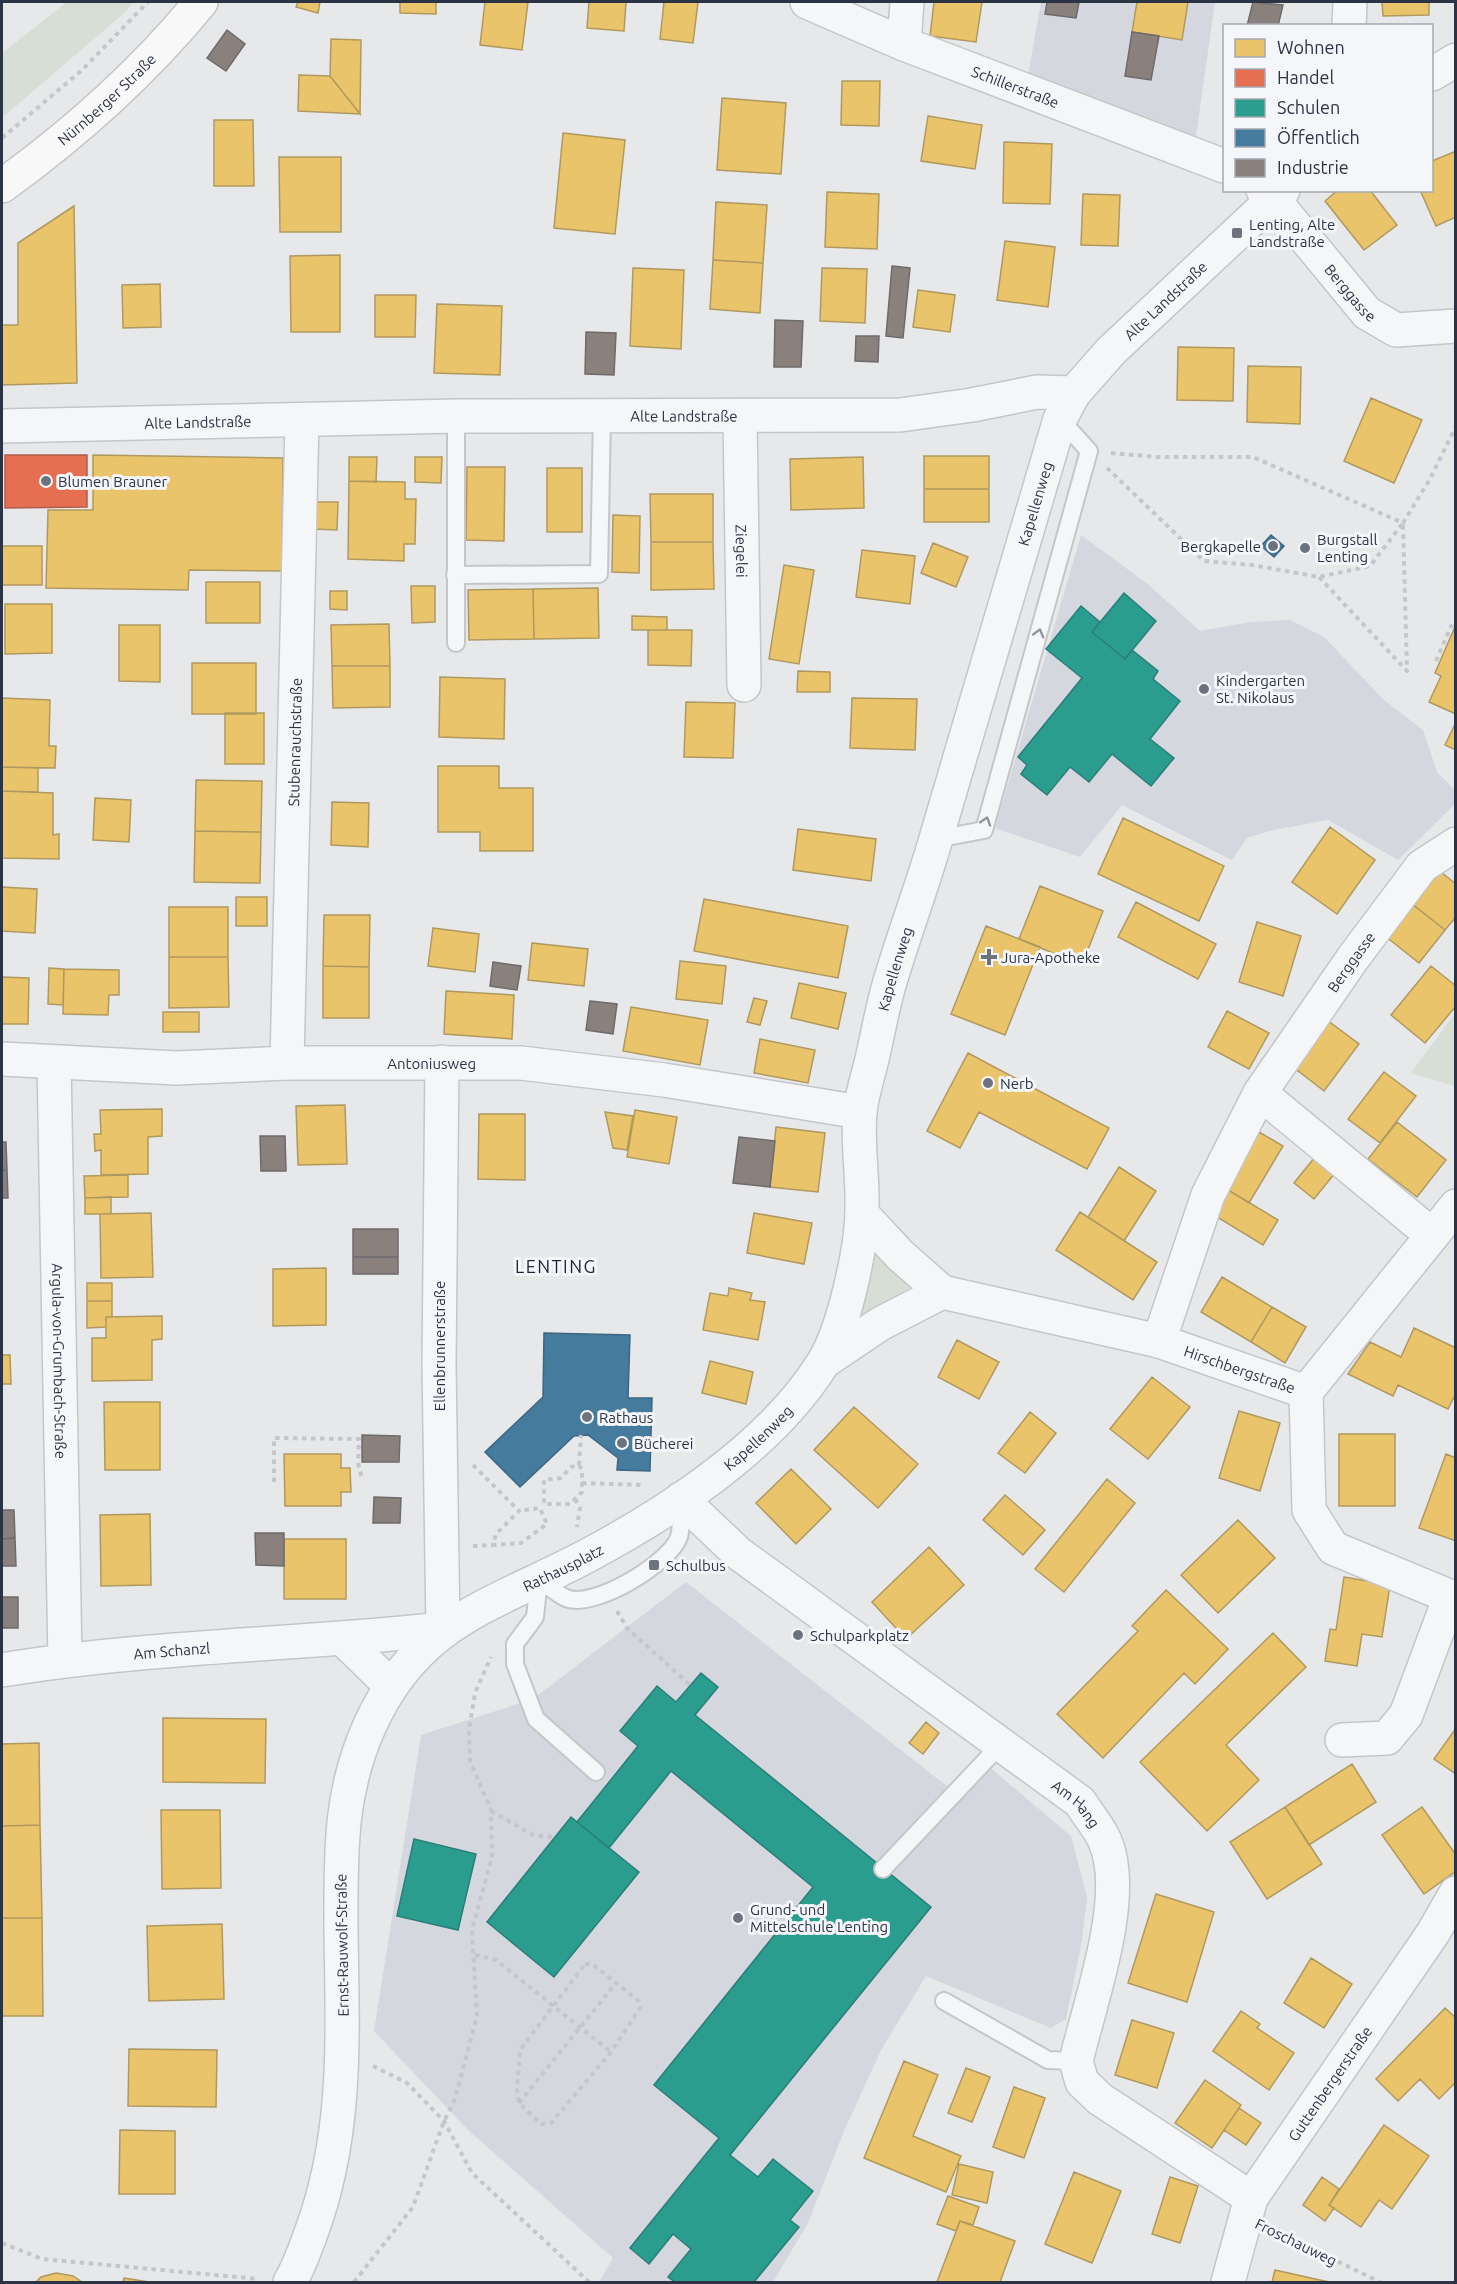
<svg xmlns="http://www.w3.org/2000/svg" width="1457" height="2284" font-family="Ubuntu,sans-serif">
	<rect width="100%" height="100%" fill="#e6e8ea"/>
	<!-- built -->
	<path fill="#d4d7dd" d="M1041,2H1215L1196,136L1027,81Z
		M1081,535L1149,585L1200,631L1251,622L1290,620L1324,637L1384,700L1423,730L1437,772L1455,790V804L1398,860L1328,820L1269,831L1247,838L1232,860L1122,805L1080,857L995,828Z
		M686,1582L952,1790L980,1759L1071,1836L1087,1897L1082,1940L1066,2019L1051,2028L926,1976L881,2050L844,2131L808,2223L773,2282H599L613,2258L468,2130L374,2031L421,1735L533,1699Z"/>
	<!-- green -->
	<path fill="#d6ded6" d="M67,2H134L123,14L2,118V53Z
		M1455,1013V1086L1411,1073Z
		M876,1243L916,1283L860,1320Z"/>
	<!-- homes -->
	<path fill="#e9c46a" stroke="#b0995f" stroke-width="1.5" d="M298,2H320L318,13L296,7Z
		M400,2H436V14L400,13Z
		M485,2H528L522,50L480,45Z
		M589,2H626L624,31L587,28Z
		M664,2H698L693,43L660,39Z
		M934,2H982L976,42L930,36Z
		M1137,2H1188L1182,40L1132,32Z
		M1382,2H1429V15L1383,16Z
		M331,39L361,40L360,114L330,76Z
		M299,75L330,76L360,114L298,111Z
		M842,81H880L879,126L841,125Z
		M722,98L786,103L781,174L717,170Z
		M928,116L982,125L975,169L921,161Z
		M214,120H253L254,186H214Z
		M563,133L625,140L615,234L554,228Z
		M1004,142L1052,144L1050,204L1003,203Z
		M1456,151V217L1436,226L1420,190H1432V161Z
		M279,157H341V232H280Z
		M1338,190H1370L1397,225L1364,250L1325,201Z
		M827,192L879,194L877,249L825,247Z
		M1083,194L1120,195L1118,246L1081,245Z
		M716,202L767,205L763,263L713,260Z
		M74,206L77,383L2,385V325H18V243Z
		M1005,241L1055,247L1048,307L997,300Z
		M340,255V332H291L290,256Z
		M713,260L763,263L760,313L710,309Z
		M633,268L684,270L681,349L630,346Z
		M822,268L867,269L865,323L820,321Z
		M160,284L161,327L123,328L122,285Z
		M918,290L955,295L950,332L913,327Z
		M375,295H416L415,337H375Z
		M437,304L502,306L500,375L434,373Z
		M1178,347L1234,348L1233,401L1177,400Z
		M1248,366L1301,367L1300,424L1247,422Z
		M1371,398L1422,420L1394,483L1344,461Z
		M93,455L283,458L282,571L189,570L188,590L46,588L48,510H93Z
		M924,456H989V489H924Z
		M349,457H377L376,482L349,481Z
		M415,457H442L441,483L415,482Z
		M863,457L864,508L791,510L790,459Z
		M467,467H505L504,541L466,540Z
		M547,468H582V532H547Z
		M349,481L405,482V499H416L415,544H404V561L348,559Z
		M924,489H989V522H924Z
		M650,494H713V542H651Z
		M314,502H338L337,530L313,529Z
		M613,515L640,516L639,573L612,572Z
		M651,542H713L714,589L651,590Z
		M933,543L968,557L956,587L921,573Z
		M2,546H42V585H2Z
		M862,550L915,556L910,604L856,597Z
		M784,565L814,570L799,664L769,659Z
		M206,582H260V623H206Z
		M411,586H435V622L412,623Z
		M598,588L599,638L534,639L533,589Z
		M533,589L534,639L469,640L468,590Z
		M330,591H347V610L330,609Z
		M5,604H52V653L5,654Z
		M632,616L667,617V630H632Z
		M389,624L390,666H332L331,625Z
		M119,625H160V682L119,681Z
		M1454,629L1456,630V714L1429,702L1441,676L1435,673Z
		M648,630H692L691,666L648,665Z
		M192,663H256V714H192Z
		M332,666H390V707L333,708Z
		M798,671L830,672V692H797Z
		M440,677L505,679L504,739L439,737Z
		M2,698L50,700L49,746H56L55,768L2,767Z
		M852,698L917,699L915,750L850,748Z
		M686,702L735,703L733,758L684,757Z
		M225,713H264V764H225Z
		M1456,722V750L1445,745Z
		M438,766H499V788H533V851H480V832H438Z
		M2,767L38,768V792L2,791Z
		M196,780L262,781L261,832L195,831Z
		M2,791L53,793V835L59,834V859L2,858Z
		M95,798L131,800L129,842L93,840Z
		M332,802L369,803L368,847L331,845Z
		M1123,818L1224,866L1199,921L1098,874Z
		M1330,827L1375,860L1337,914L1292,882Z
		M798,829L876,839L871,881L793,870Z
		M195,831L261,832L260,883L194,882Z
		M1437,869L1456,884V917L1445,930L1411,903Z
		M1040,886L1103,911L1082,965L1019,939Z
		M2,887L37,889L35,933L2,931Z
		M236,897H267V926H236Z
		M704,899L848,926L838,978L694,951Z
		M1136,902L1216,944L1198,979L1118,937Z
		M1411,903L1445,930L1419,963L1385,936Z
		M169,907H228V957H169Z
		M324,915H370L369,967L323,966Z
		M1257,922L1301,936L1283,996L1239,982Z
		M986,926L1040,947L1005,1035L951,1014Z
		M433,928L479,934L475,972L428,966Z
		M532,943L588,949L584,986L528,980Z
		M169,957H228L229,1007L169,1008Z
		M680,961L726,966L722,1004L676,999Z
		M323,966L369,967V1018H323Z
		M1431,966L1456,986V1006L1425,1043L1391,1015Z
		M49,968L64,969L63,1005L48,1004Z
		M64,969L119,970V995H109L108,1015L63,1014Z
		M2,977L29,978L28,1024H2Z
		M799,983L846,993L838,1029L791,1018Z
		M446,991L514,995L512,1039L444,1034Z
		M754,998L767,1001L760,1025L747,1022Z
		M631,1007L708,1020L700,1065L623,1051Z
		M1227,1011L1269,1033L1249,1069L1208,1047Z
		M163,1012H199V1032H163Z
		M1323,1017L1359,1044L1324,1091L1288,1063Z
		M760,1039L815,1050L808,1083L754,1073Z
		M968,1053L1109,1128L1087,1169L979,1112L960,1148L927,1131Z
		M1384,1072L1416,1096L1380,1143L1348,1119Z
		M345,1105L347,1164L298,1165L296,1106Z
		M162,1109V1136L148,1137V1174L101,1175V1150L95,1151L94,1134H101L100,1110Z
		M635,1110L677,1117L669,1164L627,1157Z
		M605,1112L633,1116L627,1150L613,1148Z
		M479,1114H525V1180L478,1179Z
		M1397,1122L1446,1160L1417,1197L1368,1159Z
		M776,1127L825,1133L818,1192L770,1187Z
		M1259,1132L1283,1146L1249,1203L1225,1188Z
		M1319,1152L1339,1168L1314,1199L1294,1183Z
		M1119,1167L1156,1191L1124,1241L1088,1217Z
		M128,1175V1197L85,1198L84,1176Z
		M1225,1188L1278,1220L1263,1245L1217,1217Z
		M111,1197V1214H85V1198Z
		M1080,1212L1157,1262L1133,1300L1056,1250Z
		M151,1213L153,1277L101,1278L100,1214Z
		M754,1213L812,1223L804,1264L747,1253Z
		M326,1268V1325L273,1326V1269Z
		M1222,1277L1272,1307L1251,1342L1201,1312Z
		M87,1283H112V1301H87Z
		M729,1288L752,1293L750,1300L765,1302L758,1340L703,1330L710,1293L728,1296Z
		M87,1301H112V1317H106V1327L87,1328Z
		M1272,1307L1306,1327L1285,1363L1251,1342Z
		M162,1316V1339L152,1340V1380L92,1381V1338H106V1317Z
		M1414,1328L1456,1348V1393L1448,1409L1398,1385L1393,1396L1348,1374L1370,1342L1401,1357Z
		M957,1340L999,1362L979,1399L938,1377Z
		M2,1355H10L11,1384H2Z
		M710,1361L753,1372L746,1404L702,1393Z
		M1152,1377L1190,1407L1148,1459L1110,1429Z
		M104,1402H160V1470H105Z
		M854,1407L918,1464L878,1508L814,1450Z
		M1239,1411L1280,1423L1260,1491L1219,1478Z
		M1030,1412L1056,1433L1025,1473L998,1453Z
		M1339,1434H1395V1506H1339Z
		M284,1454H341V1468H350L351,1492H341V1506H285Z
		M1446,1454L1456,1458V1541L1419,1528Z
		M791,1469L831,1509L796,1544L756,1503Z
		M1107,1479L1135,1503L1064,1592L1035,1569Z
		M1005,1495L1045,1530L1023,1555L983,1520Z
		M150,1514L151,1585L101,1586L100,1515Z
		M1238,1520L1275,1558L1218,1613L1181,1575Z
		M284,1539H346V1599H284Z
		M929,1547L964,1585L906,1639L872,1602Z
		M1344,1577L1390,1585L1382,1637L1362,1634L1357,1666L1325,1661L1330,1629L1336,1630Z
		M1166,1590L1228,1649L1195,1684L1184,1673L1103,1758L1057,1714L1138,1631L1132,1626Z
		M1273,1633L1306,1667L1226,1745L1259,1780L1207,1831L1140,1762Z
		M163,1718L266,1719L265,1783L163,1782Z
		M926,1722L939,1733L923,1754L909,1743Z
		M1456,1728V1774L1434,1759Z
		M39,1743L40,1825L2,1826V1744Z
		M1352,1764L1376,1802L1309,1845L1285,1807Z
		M1285,1807L1322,1864L1267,1899L1230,1842Z
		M1422,1807L1456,1855V1871L1424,1894L1382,1835Z
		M161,1810H220L221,1888L162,1889Z
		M40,1825L42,1918H2V1826Z
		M1156,1894L1214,1912L1187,2002L1128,1983Z
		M2,1918H42L43,2016H2Z
		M222,1924L224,1999L149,2001L147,1926Z
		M1311,1958L1352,1984L1324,2028L1284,2003Z
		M1445,2008L1456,2018V2082L1439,2099L1420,2079L1398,2101L1376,2079Z
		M1241,2011L1260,2024L1257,2028L1294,2053L1269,2090L1213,2051Z
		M1132,2020L1174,2033L1157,2088L1115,2075Z
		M129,2049L217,2050L216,2107L128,2106Z
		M904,2061L938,2075L913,2136L961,2156L946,2192L864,2158Z
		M966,2068L990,2077L972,2122L948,2113Z
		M1205,2080L1241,2105L1212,2148L1175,2123Z
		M1014,2087L1045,2098L1024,2158L993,2147Z
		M1239,2108L1261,2123L1246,2145L1224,2130Z
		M1384,2125L1429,2156L1392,2209L1379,2200L1361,2227L1329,2205Z
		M120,2130L175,2131V2194H119Z
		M959,2164L993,2172L987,2203L952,2195Z
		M1074,2172L1121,2191L1092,2263L1045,2244Z
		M1170,2177L1198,2186L1180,2243L1152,2234Z
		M1322,2177L1339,2189L1329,2205L1334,2208L1325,2221L1303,2205Z
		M948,2196L979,2207L973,2225L960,2221L956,2231L937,2224Z
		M960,2221L1015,2241L1000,2282H937Z
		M1275,2270L1329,2282H1272Z
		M56,2273L73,2276L82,2282H36L41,2277Z
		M124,2278L149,2282H123Z"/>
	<!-- shops -->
	<path fill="#e76f51" stroke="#af5d4d" stroke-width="1.5" d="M5,455H87V507L5,508Z"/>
	<!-- schools -->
	<path fill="#2a9d8f" stroke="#2a7e79" stroke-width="1.5" d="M1124,593L1156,621L1125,659L1092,632Z
		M1081,606L1100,622L1092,632L1125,659L1132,650L1158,671L1153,679L1180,701L1150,739L1174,758L1151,786L1112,754L1089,782L1070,767L1047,795L1021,774L1027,765L1018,757L1082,678L1046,649Z
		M701,1673L718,1687L695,1715L931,1907L730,2155L758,2177L773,2159L813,2191L790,2220L799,2227L754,2282H675L668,2277L691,2249L673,2234L649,2264L630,2248L719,2138L654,2085L813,1887L671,1771L609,1848L577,1822L638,1746L620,1731L657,1686L676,1702Z
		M571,1817L639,1872L554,1977L487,1922Z
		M414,1839L476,1854L458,1930L397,1916Z"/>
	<!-- public -->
	<path fill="#457b9d" stroke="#3d6683" stroke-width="1.5" d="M1271,535L1284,546L1274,557L1261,546Z
		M544,1333L630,1335L628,1398H652L650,1471L617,1470L618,1458L588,1435L574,1436L520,1487L485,1452L543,1397Z"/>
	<!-- industry -->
	<path fill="#8a817c" stroke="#6e6a6c" stroke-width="1.5" d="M1047,2H1079L1076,18L1045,14Z
		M1253,2L1283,5L1278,26H1247Z
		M227,30L245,44L226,71L207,58Z
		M1132,32L1159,36L1151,80L1125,76Z
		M892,266L910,268L903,338L886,336Z
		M775,320L803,321L801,367H774Z
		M586,332L616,333L614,375L585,374Z
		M856,336H879L878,362L855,361Z
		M493,962L521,966L517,990L490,986Z
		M590,1001L617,1004L613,1034L586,1030Z
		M260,1136H285L286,1171H261Z
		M739,1137L775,1141L770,1187L733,1183Z
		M2,1142H6L7,1170H2Z
		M2,1170H7L8,1198H2Z
		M353,1229H398V1257H353Z
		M353,1257H398V1274H353Z
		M362,1435L400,1436L399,1462H362Z
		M374,1497L401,1498L400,1523H373Z
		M2,1510H14L15,1538L2,1539Z
		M255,1533H284V1566L256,1565Z
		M15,1538L16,1566H2V1539Z
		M2,1597H18V1628H2Z"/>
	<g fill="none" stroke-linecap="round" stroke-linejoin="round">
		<defs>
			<path id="lane" d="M456,416V643
				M455,575L599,574L602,416
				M936,839L984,830L1089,451L1060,419
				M539,1579L535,1617L515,1644V1664L536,1719L596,1772
				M539,1579C547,1585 557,1594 566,1598C593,1610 670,1563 679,1537C682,1526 681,1511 681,1499
				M883,1869L1002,1743
				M944,2001L1048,2060L1076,2061"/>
			<g id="street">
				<path id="s1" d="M807,2L904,44L1224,166"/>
				<path d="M1349,26L1350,2"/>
				<path d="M904,44L907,2"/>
				<path d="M1432,74L1456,60"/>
				<path id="s2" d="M1263,190L1273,199L1367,313L1396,330L1456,326"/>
				<path id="s3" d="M740,416L744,685"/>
				<path id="s4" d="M2,426L456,416L900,415L972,405L1037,392L1074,393"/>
				<path id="s5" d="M2,1059L176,1068L287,1063H521L664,1080L860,1112"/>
				<path d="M442,1062L439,1364L443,1629"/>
				<path id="s6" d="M54,1063L65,1659"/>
				<path id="s7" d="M287,1063L302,420"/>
				<path d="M1260,1093L1432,1235"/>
				<path d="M862,1214L900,1255L942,1292"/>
				<path id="s8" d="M1159,1341L1208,1195L1260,1093L1353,958L1422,866L1456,844"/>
				<path id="s9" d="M825,1361L880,1324L942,1292L1159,1341L1306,1392"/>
				<path d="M1306,1392L1309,1510L1333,1548L1456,1599"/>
				<path d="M1306,1392L1456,1206"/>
				<path id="s10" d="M681,1499L738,1553L1080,1802C1088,1815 1099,1827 1105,1841C1129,1896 1090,2002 1076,2061L1082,2082L1100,2099L1251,2198"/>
				<path d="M344,1640L390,1685"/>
				<path id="s11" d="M2,1670C147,1646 296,1645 443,1629"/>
				<path d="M1342,1740L1387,1738L1406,1715L1450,1597"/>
				<path id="s12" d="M290,2282C299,2267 305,2250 311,2233C349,2131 342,2032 341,1926C341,1853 339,1793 370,1725C417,1621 491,1606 583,1558C668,1513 771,1446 823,1363C844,1329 862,1248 862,1208C863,1176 857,1143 860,1111C862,1094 868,1076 872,1059C878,1034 882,1009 889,985C903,937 921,890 935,842C976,701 1018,560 1060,419L1074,393L1111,351L1283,190"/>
				<path id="s13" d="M1228,2282L1251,2198L1433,1933L1456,1893"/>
			</g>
			<g id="secondary">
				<path id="s14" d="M2,186C74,134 145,70 201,2"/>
			</g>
		</defs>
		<!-- lane casing -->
		<use href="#lane" stroke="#c4c6c8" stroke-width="20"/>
		<!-- street casing -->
		<use href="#street" stroke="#c4c6c8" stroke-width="36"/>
		<!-- secondary casing -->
		<use href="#secondary" stroke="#c4c6c8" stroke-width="36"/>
		<!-- path -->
		<path stroke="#c5c6ca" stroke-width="4" stroke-dasharray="4.5 4.5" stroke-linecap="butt" d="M2,138L81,71L148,2
			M1111,453L1157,457H1253L1403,523L1430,479L1456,426
			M1107,468L1204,561L1252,565L1319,577L1370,566L1403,523
			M1319,577L1407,671L1403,524
			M1436,661L1451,626L1456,628
			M473,1465L519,1511L496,1534L493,1545L521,1543L547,1524L540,1508L519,1511
			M579,1465L582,1470V1492L570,1504H544V1480L561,1478L571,1467Z
			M579,1465L581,1435
			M274,1482V1438L359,1439L358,1463L362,1479
			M582,1483L644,1485
			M575,1499L580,1508L577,1527
			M473,1546L493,1545
			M617,1611L627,1628L690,1685
			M491,1811L533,1835L555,1837
			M475,1955L496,1960L611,2052
			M585,1964H592L638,2000L640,2008L611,2052L551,2123L541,2124L519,2103L517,2089L520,2050Z
			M373,2066L407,2083L444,2121L472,2173L589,2282
			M519,2103L616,1983
			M1273,2230L1380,2282
			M2,2243L42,2259L259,2279
			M354,2282L413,2207L444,2121L455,2099L477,2016L472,1930L492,1857L491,1810L470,1761L469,1730L475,1693L491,1657"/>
		<!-- lane -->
		<use href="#lane" stroke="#f5f6f7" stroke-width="16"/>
		<!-- street -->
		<use href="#street" stroke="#f5f6f7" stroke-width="33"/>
		<!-- secondary -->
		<use href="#secondary" stroke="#f8f8f8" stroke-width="33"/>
	</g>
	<!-- one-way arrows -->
	<defs><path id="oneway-chevron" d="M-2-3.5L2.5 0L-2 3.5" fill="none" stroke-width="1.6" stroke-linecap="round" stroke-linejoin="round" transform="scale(1.5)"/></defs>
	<g stroke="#90959e">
		<use href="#oneway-chevron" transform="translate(1039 633) rotate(-74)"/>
		<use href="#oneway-chevron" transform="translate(986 821) rotate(-72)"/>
	</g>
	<!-- markers -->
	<g fill="#6c737f" stroke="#f4f6f9" stroke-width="2">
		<rect x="1231" y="227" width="12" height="12" rx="3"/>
		<circle cx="46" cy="481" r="6"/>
		<circle cx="1273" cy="546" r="6"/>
		<circle cx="1305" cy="548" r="6"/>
		<circle cx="1204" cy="689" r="6"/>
		<path d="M986 948h6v6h6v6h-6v6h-6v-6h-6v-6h6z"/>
		<circle cx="988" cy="1083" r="6"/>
		<circle cx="587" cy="1417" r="6"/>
		<circle cx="622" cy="1443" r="6"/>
		<rect x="648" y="1559" width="12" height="12" rx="3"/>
		<circle cx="798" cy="1635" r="6"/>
		<circle cx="738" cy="1918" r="6"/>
	</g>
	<g text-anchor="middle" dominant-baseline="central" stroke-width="6" stroke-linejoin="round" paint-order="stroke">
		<!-- street labels -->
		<g font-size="15" fill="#2b3445" stroke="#f4f6f9">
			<text stroke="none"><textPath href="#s1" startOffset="225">Schillerstraße</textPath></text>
			<text stroke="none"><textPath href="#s14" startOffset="136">Nürnberger Straße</textPath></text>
			<text stroke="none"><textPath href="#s2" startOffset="135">Berggasse</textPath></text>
			<text stroke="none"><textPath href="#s12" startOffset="2298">Alte Landstraße</textPath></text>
			<text stroke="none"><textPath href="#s4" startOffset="682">Alte Landstraße</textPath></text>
			<text stroke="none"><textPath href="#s4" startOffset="196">Alte Landstraße</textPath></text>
			<text stroke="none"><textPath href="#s12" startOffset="2050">Kapellenweg</textPath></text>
			<text stroke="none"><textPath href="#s3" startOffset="135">Ziegelei</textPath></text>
			<text stroke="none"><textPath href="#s7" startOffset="321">Stubenrauchstraße</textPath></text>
			<text stroke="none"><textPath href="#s8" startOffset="428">Berggasse</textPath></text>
			<text stroke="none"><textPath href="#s12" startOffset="1564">Kapellenweg</textPath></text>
			<text stroke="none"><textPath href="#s5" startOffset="430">Antoniusweg</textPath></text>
			<text transform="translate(439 1346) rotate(-90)">Ellenbrunnerstraße</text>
			<text stroke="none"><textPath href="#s6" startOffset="298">Argula-von-Grumbach-Straße</textPath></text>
			<text stroke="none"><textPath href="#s9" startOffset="444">Hirschbergstraße</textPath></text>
			<text stroke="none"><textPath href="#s12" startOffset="1060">Kapellenweg</textPath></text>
			<text stroke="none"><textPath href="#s12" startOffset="825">Rathausplatz</textPath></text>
			<text stroke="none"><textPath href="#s11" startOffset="171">Am Schanzl</textPath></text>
			<text stroke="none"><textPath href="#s10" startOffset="500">Am Hang</textPath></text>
			<text transform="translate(342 1945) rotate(-91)">Ernst-Rauwolf-Straße</text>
			<text stroke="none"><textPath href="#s13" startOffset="226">Guttenbergerstraße</textPath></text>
			<text transform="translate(1296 2242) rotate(26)">Froschauweg</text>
		</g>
		<!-- poi labels -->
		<g font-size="15" fill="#2b3445" stroke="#f4f6f9" text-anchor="start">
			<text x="1249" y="224">Lenting, Alte<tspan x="1249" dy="17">Landstraße</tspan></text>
			<text x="58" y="481">Blumen Brauner</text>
			<text x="1317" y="539">Burgstall<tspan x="1317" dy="17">Lenting</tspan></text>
			<text x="1261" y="546" text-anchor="end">Bergkapelle</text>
			<text x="1216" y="680">Kindergarten<tspan x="1216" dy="17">St. Nikolaus</tspan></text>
			<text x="1001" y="957">Jura-Apotheke</text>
			<text x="1000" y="1083">Nerb</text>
			<text x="599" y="1417">Rathaus</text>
			<text x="634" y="1443">Bücherei</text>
			<text x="666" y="1565">Schulbus</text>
			<text x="810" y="1635">Schulparkplatz</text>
			<text x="750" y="1909">Grund- und<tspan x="750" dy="17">Mittelschule Lenting</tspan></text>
		</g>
		<!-- quarter labels -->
		<g font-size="18" letter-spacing="1.5" fill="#1d2536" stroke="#f4f6f9">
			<text x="556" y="1266">LENTING</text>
		</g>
	</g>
	<!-- border -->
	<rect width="1457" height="2284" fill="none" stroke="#2b3445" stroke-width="6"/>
	<!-- legend -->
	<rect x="1223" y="24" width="210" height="168" fill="#f4f6f9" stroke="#a4a8b1" stroke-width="1.5"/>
	<rect x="1235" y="39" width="30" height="18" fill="#e9c46a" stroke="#a4a8b1" stroke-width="1.5"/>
	<text x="1277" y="54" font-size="18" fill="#2b3445">Wohnen</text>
	<rect x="1235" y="69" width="30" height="18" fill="#e76f51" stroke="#a4a8b1" stroke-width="1.5"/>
	<text x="1277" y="84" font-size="18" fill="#2b3445">Handel</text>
	<rect x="1235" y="99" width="30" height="18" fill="#2a9d8f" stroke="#a4a8b1" stroke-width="1.5"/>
	<text x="1277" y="114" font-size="18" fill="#2b3445">Schulen</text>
	<rect x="1235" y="129" width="30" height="18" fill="#457b9d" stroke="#a4a8b1" stroke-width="1.5"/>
	<text x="1277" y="144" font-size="18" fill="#2b3445">Öffentlich</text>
	<rect x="1235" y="159" width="30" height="18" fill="#8a817c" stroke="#a4a8b1" stroke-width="1.5"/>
	<text x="1277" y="174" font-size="18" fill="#2b3445">Industrie</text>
</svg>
